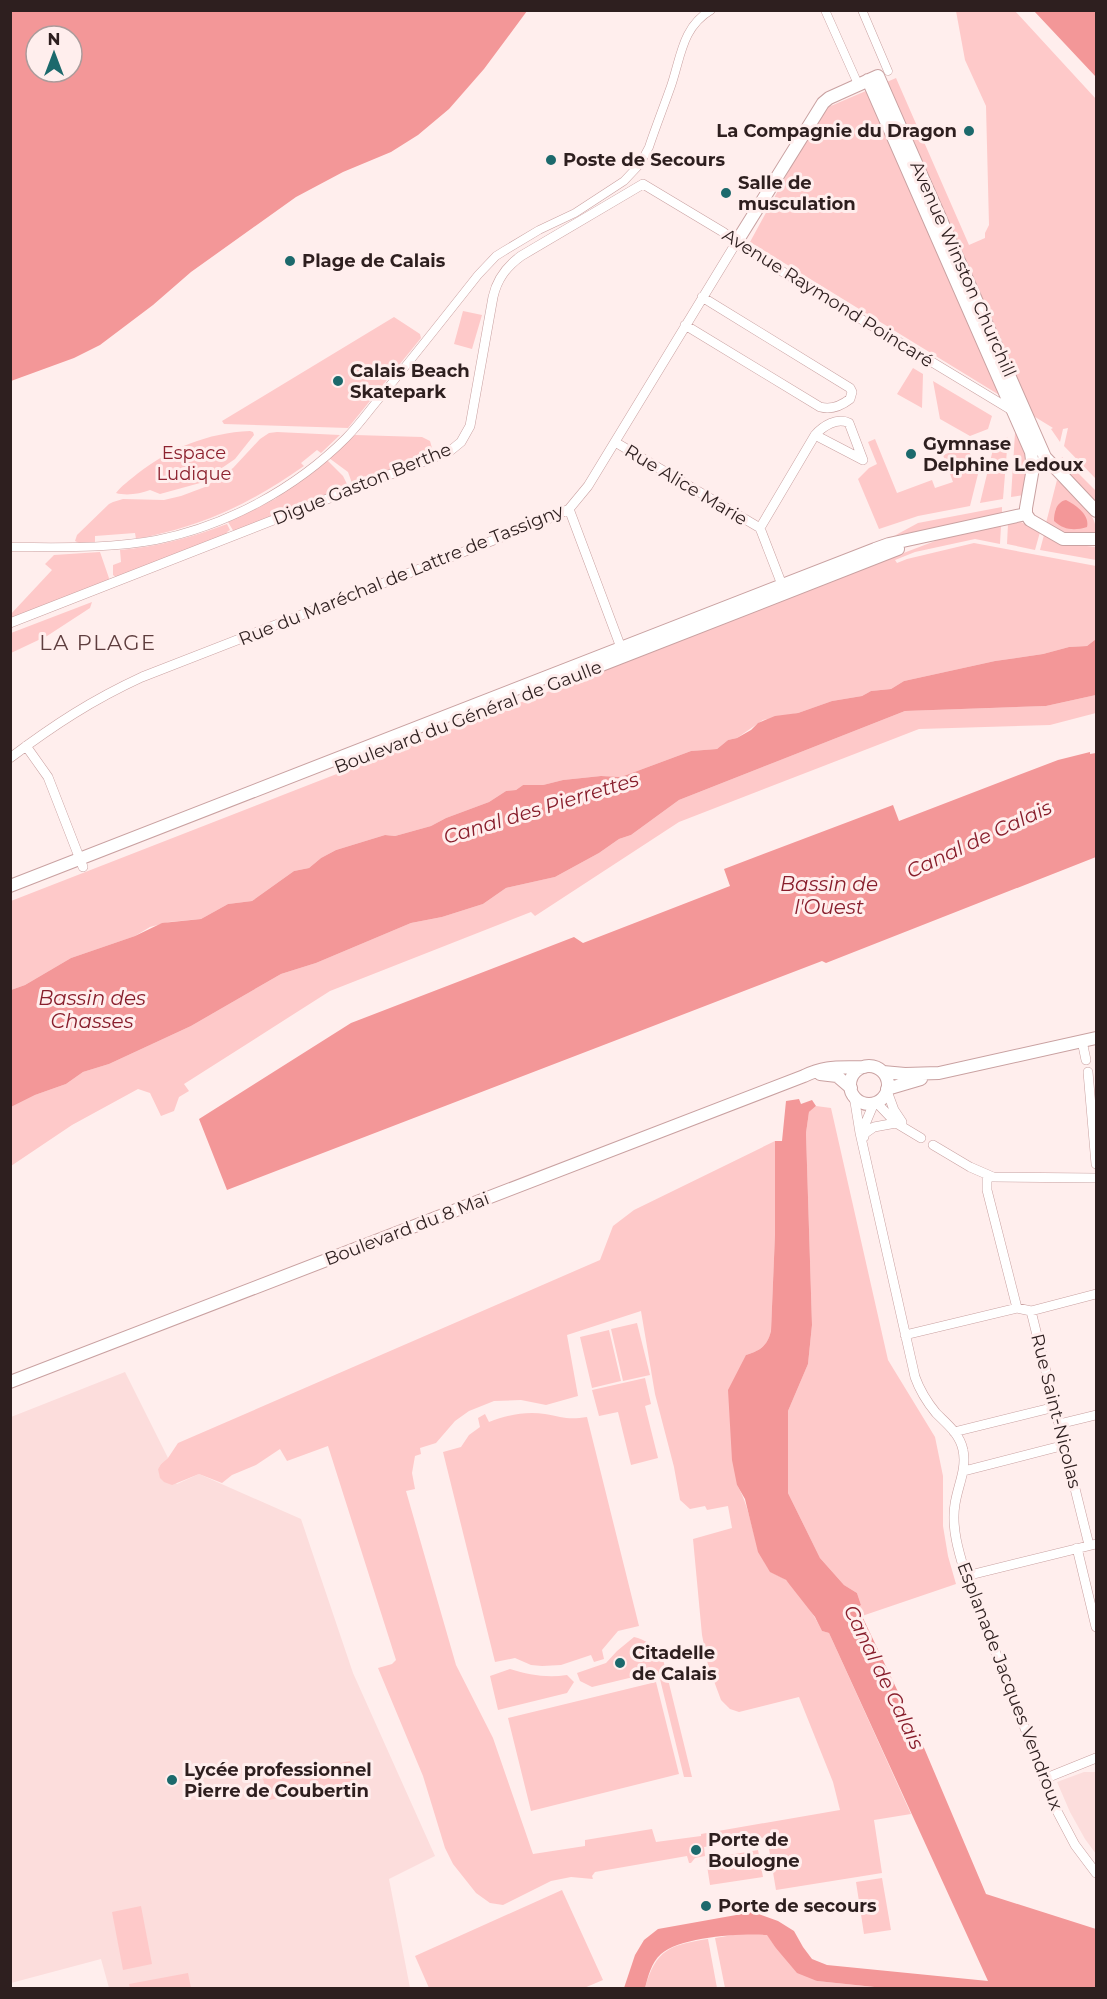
<svg xmlns="http://www.w3.org/2000/svg" width="1107" height="1999" font-family="Montserrat,sans-serif">
	<rect width="100%" height="100%" fill="#ffeeed"/>
	<!-- built -->
	<path fill="#fcdddc" d="M125,1372L168,1458L161,1464L158,1469L177,1484L199,1474L301,1519L353,1673L435,1856L389,1879L410,1988H109L101,1959L11,1983V1417Z
		M1084,1772H1096V1854L1085,1839L1070,1812L1057,1782Z"/>
	<!-- green -->
	<path fill="#fec9c9" fill-rule="evenodd" d="M956,11H1015L1096,99V479L1064,446L1068,428L1063,429L1060,442L1051,429L1053,428L750,242L806,139L826,108L896,78L969,245L985,238V233L989,225L986,106L965,60Z
		M463,311L482,315L472,349L454,344Z
		M394,317L420,334L421,338L348,428L224,424L222,421Z
		M913,368L923,374L922,408L897,394Z
		M933,381L992,416L988,429L970,436L940,419Z
		M250,431L253,432L254,435L235,459L200,483L160,494L150,490C140,494 126,496 116,493C121,486 130,480 137,474C171,448 207,433 250,431Z
		M277,432L340,435L321,453L317,450L301,463L304,466C248,505 203,526 136,539L135,533L95,536V542L79,543L75,541L77,535L109,504L113,502L123,499L164,500L181,496L205,487L233,468L260,439L269,433Z
		M1019,432L1028,453L1024,495L1011,497L1015,433Z
		M355,435L422,437L430,441L434,455L353,486L348,472L329,458Z
		M1008,437L1003,499L980,503L995,441Z
		M875,439L897,493L932,480L935,488L953,482L943,455L967,446L978,474L970,506L918,516L879,529L858,479L869,468L877,464L868,442Z
		M1062,457L1096,491V503L1060,466Z
		M327,460L343,476L347,484L345,486L346,489L234,532L228,522L275,499Z
		M1057,480C1069,491 1100,515 1095,532C1078,538 1060,532 1046,523Z
		M1002,507V514L894,536L918,523Z
		M1021,522L1040,532L1035,550L1007,544L1008,524Z
		M227,524L230,530L227,532L228,535L117,578L113,575V565L121,562L120,550C157,547 192,537 227,524Z
		M1001,526L1000,544L975,539L915,552L895,560L897,563L907,559L974,543L1096,566V639L1087,646L1069,647L1043,654L995,661L904,681L891,689L871,691L862,696L832,701L798,713L763,720L737,738L728,740L717,749L691,751L621,777L601,776L563,780L543,785H523L516,790L506,791L489,802L446,818L431,826L395,836L385,835L336,850L321,858L309,868L294,871L252,901L228,904L201,919L169,922L150,927L135,936L71,958L25,985L11,990V901L893,557L943,538Z
		M1044,535L1059,543L1096,547V560L1040,550Z
		M100,552L110,581L11,619L10,615L52,570L45,564L54,555Z
		M92,602L90,608L47,636L11,653V633Z
		M1096,695V713L1050,725L919,729L679,822L535,916L531,912L330,991L184,1084L189,1091L179,1097L174,1111L161,1116L150,1093L138,1089L72,1125L11,1166V1107L35,1095L66,1084L83,1072L109,1064L191,1026L281,974L316,963L411,923L442,917L483,904L506,888L555,877L599,853L619,839L631,835L679,800L905,711L1046,706Z
		M816,1106L831,1108L888,1360L935,1437L943,1476V1526L948,1556L956,1584L862,1616L858,1606L861,1605L857,1593L844,1585L820,1558L788,1493V1411L808,1364L812,1325L806,1133L809,1112Z
		M775,1141V1234L771,1331C767,1346 761,1350 746,1355L737,1485C753,1512 751,1542 768,1568C773,1575 781,1576 787,1581C801,1595 814,1614 822,1631L829,1633L911,1814L874,1820L882,1873L776,1890L767,1837L704,1847L705,1856L695,1858L691,1863H689L687,1856L595,1872L592,1876L593,1879L571,1877L551,1881L503,1905L490,1903L476,1893L453,1864L445,1848L423,1776L378,1668L392,1664L396,1660L328,1446L287,1461L280,1449L256,1465L232,1475L222,1483L199,1474L172,1485L164,1482L160,1478L158,1469L161,1464L168,1458L178,1443L600,1260L613,1226L634,1210ZM641,1311L655,1394L674,1467L680,1500L690,1509L705,1506L707,1510L728,1506L732,1528L693,1539L702,1635L708,1665L721,1700L730,1709L739,1712L799,1697L833,1782L840,1810L701,1834V1836L656,1842L652,1829L585,1840V1846L533,1854L493,1738L456,1665L406,1491L415,1489L412,1473L415,1456L421,1454L420,1448L436,1443L455,1421L469,1411L494,1401L521,1400L546,1405L578,1396L567,1335Z
		M637,1323L650,1375L623,1381L611,1329Z
		M609,1330L621,1381L592,1388L580,1337Z
		M645,1378L651,1404L645,1406L658,1458L631,1465L618,1412L599,1416L592,1390Z
		M485,1414L489,1422C507,1415 526,1411 545,1414C562,1417 568,1420 587,1417L639,1626L618,1631L602,1650L604,1659L594,1662L591,1655L561,1665L542,1666L531,1665L515,1658L495,1662L443,1452L461,1447L469,1435L480,1427L478,1418Z
		M634,1637C644,1639 656,1647 662,1655L692,1777H684L658,1671L592,1687L580,1681L577,1673L606,1663L617,1651Z
		M510,1669C529,1675 547,1678 567,1675L574,1682L567,1693L498,1710L490,1676Z
		M656,1682L679,1774L531,1811L508,1718Z
		M350,1761L355,1782L269,1800L263,1779Z
		M758,1850L763,1877L710,1885L706,1859Z
		M882,1878L891,1930L864,1934L856,1882Z
		M562,1890L603,1980L584,1988H429L415,1956Z
		M141,1906L152,1964L123,1970L112,1912Z
		M745,1933L767,1934L775,1947L817,1981L884,1988H725L715,1938Z
		M708,1939L717,1988H645C656,1949 670,1945 708,1939Z
		M188,1973L191,1988H130L129,1984Z"/>
	<!-- water -->
	<path fill="#f39798" fill-rule="evenodd" d="M11,10H527V11L484,69L449,109L418,135L391,152L343,172L296,197L191,272L153,305L100,345L74,358L11,381ZM36,36H72V72H36Z
		M1034,11H1096V77Z
		M1066,500C1076,505 1090,515 1087,527C1074,531 1064,530 1054,521C1054,513 1056,502 1066,500Z
		M1096,639V695L1046,706L905,711L679,800L631,835L619,839L599,853L555,877L506,888L483,904L442,917L411,923L316,963L281,974L191,1026L109,1064L83,1072L66,1084L35,1095L11,1107V990L25,985L71,958L135,936L162,923L201,919L228,904L252,901L294,871L309,868L321,858L336,850L385,835L395,836L431,826L446,818L489,802L506,791L516,790L523,785H543L563,780L601,776L621,777L691,751L717,749L728,740L737,738L751,730L758,723L775,716L798,713L832,701L862,696L871,691L891,689L904,681L995,661L1043,654L1069,647L1087,646Z
		M1090,752V754L1096,753V857L826,963L822,961L227,1190L199,1119L351,1023L574,937L583,943L730,886L724,869L893,805L899,821L1058,760Z
		M799,1099L801,1104L812,1100L816,1106L809,1112L806,1133L812,1325L808,1364L788,1411V1493L820,1558L844,1585L857,1593L861,1605L858,1607L862,1616L919,1736L986,1894L1096,1929V1988H884L817,1981L797,1973L775,1947L767,1935C742,1933 680,1937 661,1954C651,1963 648,1977 645,1988H624L635,1955L644,1940L658,1929L753,1912L778,1921L794,1931L803,1947L812,1959L827,1965L988,1981L829,1633L822,1631L815,1617L786,1580L770,1572L758,1552L745,1499L737,1485L732,1460L728,1390L746,1355C761,1350 767,1346 771,1331L775,1234V1141H782L786,1101Z"/>
	<g fill="none" stroke-linecap="round" stroke-linejoin="round">
		<defs>
			<path id="pedestrian" d="M825,10L858,84
				M862,10L888,71
				M10,547C59,547 108,549 156,540C226,526 295,489 346,438C361,423 373,405 387,389C418,351 448,313 478,275L496,256L504,251L539,230L575,213L624,181L640,164L649,147C656,126 664,106 671,86C681,57 682,27 711,10"/>
			<path id="minor" d="M685,325L820,407C831,410 841,406 850,399L852,392L850,388L702,297
				M615,442L760,528L784,590
				M569,509L623,653
				M760,528L815,435C823,426 837,417 849,423L863,460L815,435
				M10,623L450,451L461,442L470,426L493,297C497,279 506,267 521,256L643,184L723,232L750,252L1013,411
				M26,746L48,777L83,867
				M10,758C54,725 92,700 142,677L548,519L569,509L588,486L736,243
				M1082,1041L1086,1060
				M1088,1072L1096,1164
				M887,1091L894,1110L902,1122
				M854,1096L860,1133L915,1377C920,1391 927,1402 936,1413C947,1424 960,1434 963,1450C967,1469 958,1485 955,1504C951,1528 959,1553 966,1576L1057,1811L1075,1845L1096,1873
				M876,1102L896,1123L921,1138
				M864,1134L874,1127L896,1123
				M864,1137L866,1122L874,1103
				M933,1145L970,1167L993,1177L1096,1178
				M987,1176V1190L1017,1308
				M1031,1311L1089,1545
				M905,1335L1017,1308L1031,1311L1096,1294
				M1059,1424L1096,1415
				M954,1432L1055,1407
				M964,1471L1065,1445
				M1077,1548L1096,1627
				M966,1576L1096,1544
				M1044,1779L1096,1758"/>
			<path id="tertiary" d="M868,80L1013,411L1031,452L1033,468
				M736,243L823,103L829,98L878,76L1045,457L1096,511
				M1036,463L1033,468L1026,508V514L1030,520L1063,539H1096
				M599,666L898,549
				M10,886L875,549L889,544L1026,514
				M850 1085a19 19 0 1 1 38 0a19 19 0 1 1-38 0Z
				M883,1072L905,1074L939,1073L1096,1038
				M820,1074L837,1076L851,1088
				M887,1089L921,1079
				M10,1382L804,1076C827,1065 839,1068 864,1067"/>
		</defs>
		<!-- pedestrian casing -->
		<use href="#pedestrian" stroke="#c9a1a1" stroke-width="9"/>
		<!-- minor casing -->
		<use href="#minor" stroke="#c9a1a1" stroke-width="10"/>
		<!-- tertiary casing -->
		<use href="#tertiary" stroke="#c9a1a1" stroke-width="14"/>
		<!-- pedestrian -->
		<use href="#pedestrian" stroke="#fff" stroke-width="8"/>
		<!-- minor -->
		<use href="#minor" stroke="#fff" stroke-width="9"/>
		<!-- tertiary -->
		<use href="#tertiary" stroke="#fff" stroke-width="12"/>
	</g>
	<!-- markers -->
	<g fill="#1c696c" stroke="#ffeeed" stroke-width="2">
		<circle cx="969" cy="131" r="6"/>
		<circle cx="551" cy="160" r="6"/>
		<circle cx="726" cy="193" r="6"/>
		<circle cx="290" cy="261" r="6"/>
		<circle cx="338" cy="381" r="6"/>
		<circle cx="911" cy="454" r="6"/>
		<circle cx="620" cy="1663" r="6"/>
		<circle cx="172" cy="1780" r="6"/>
		<circle cx="696" cy="1850" r="6"/>
		<circle cx="706" cy="1906" r="6"/>
	</g>
	<g text-anchor="middle" dominant-baseline="central" stroke-width="6" stroke-linejoin="round" paint-order="stroke">
		<!-- poi labels -->
		<g font-size="18" font-weight="bold" fill="#2e1f1f" stroke="#ffeeed" text-anchor="start">
			<text x="957" y="131" text-anchor="end">La Compagnie du Dragon</text>
			<text x="563" y="160">Poste de Secours</text>
			<text x="738" y="183">Salle de<tspan x="738" dy="21">musculation</tspan></text>
			<text x="302" y="261">Plage de Calais</text>
			<text x="350" y="371">Calais Beach<tspan x="350" dy="21">Skatepark</tspan></text>
			<text x="923" y="444">Gymnase<tspan x="923" dy="21">Delphine Ledoux</tspan></text>
			<text x="632" y="1653">Citadelle<tspan x="632" dy="21">de Calais</tspan></text>
			<text x="184" y="1770">Lycée professionnel<tspan x="184" dy="21">Pierre de Coubertin</tspan></text>
			<text x="708" y="1840">Porte de<tspan x="708" dy="21">Boulogne</tspan></text>
			<text x="718" y="1906">Porte de secours</text>
		</g>
		<!-- street labels -->
		<g font-size="18" fill="#2e1f1f" stroke="#ffeeed">
			<text transform="translate(963 269) rotate(66)">Avenue Winston Churchill</text>
			<text transform="translate(828 298) rotate(32)">Avenue Raymond Poincaré</text>
			<text transform="translate(362 484) rotate(-22)">Digue Gaston Berthe</text>
			<text transform="translate(686 485) rotate(31)">Rue Alice Marie</text>
			<text transform="translate(401 575) rotate(-22)">Rue du Maréchal de Lattre de Tassigny</text>
			<text transform="translate(468 717) rotate(-21)">Boulevard du Général de Gaulle</text>
			<text transform="translate(407 1229) rotate(-21)">Boulevard du 8 Mai</text>
			<text transform="translate(1056 1411) rotate(76)">Rue Saint-Nicolas</text>
			<text transform="translate(1010 1686) rotate(69)">Esplanade Jacques Vendroux</text>
		</g>
		<!-- park labels -->
		<g font-size="18" fill="#8d222f" stroke="#ffeeed">
			<text x="194" y="453">Espace<tspan x="194" dy="21">Ludique</tspan></text>
		</g>
		<!-- water labels -->
		<g font-size="20" font-style="italic" fill="#881e2c" stroke="#ffeeed">
			<text transform="translate(541 808) rotate(-17)">Canal des Pierrettes</text>
			<text transform="translate(979 839) rotate(-25)">Canal de Calais</text>
			<text x="829" y="884">Bassin de<tspan x="829" dy="23">l'Ouest</tspan></text>
			<text x="92" y="998">Bassin des<tspan x="92" dy="23">Chasses</tspan></text>
			<text transform="translate(884 1677) rotate(64)">Canal de Calais</text>
		</g>
		<!-- quarter labels -->
		<g font-size="21" letter-spacing="1.5" fill="#5e3d3e" stroke="#ffeeed">
			<text x="98" y="642">LA PLAGE</text>
		</g>
	</g>
	<!-- border -->
	<rect width="1107" height="1999" fill="none" stroke="#2e1f1f" stroke-width="24"/>
	<!-- north arrow -->
	<g transform="translate(54 54)"><circle r="28" fill="#ffeeed" stroke="#ab9b9b" stroke-width="1.5"/>
	<path d="M0-4.5L10 22L0 15L-10 22Z" fill="#1c696c"/>
	<text y="-9" font-size="16" font-weight="bold" text-anchor="middle" fill="#2e1f1f">N</text>
	</g>
</svg>
